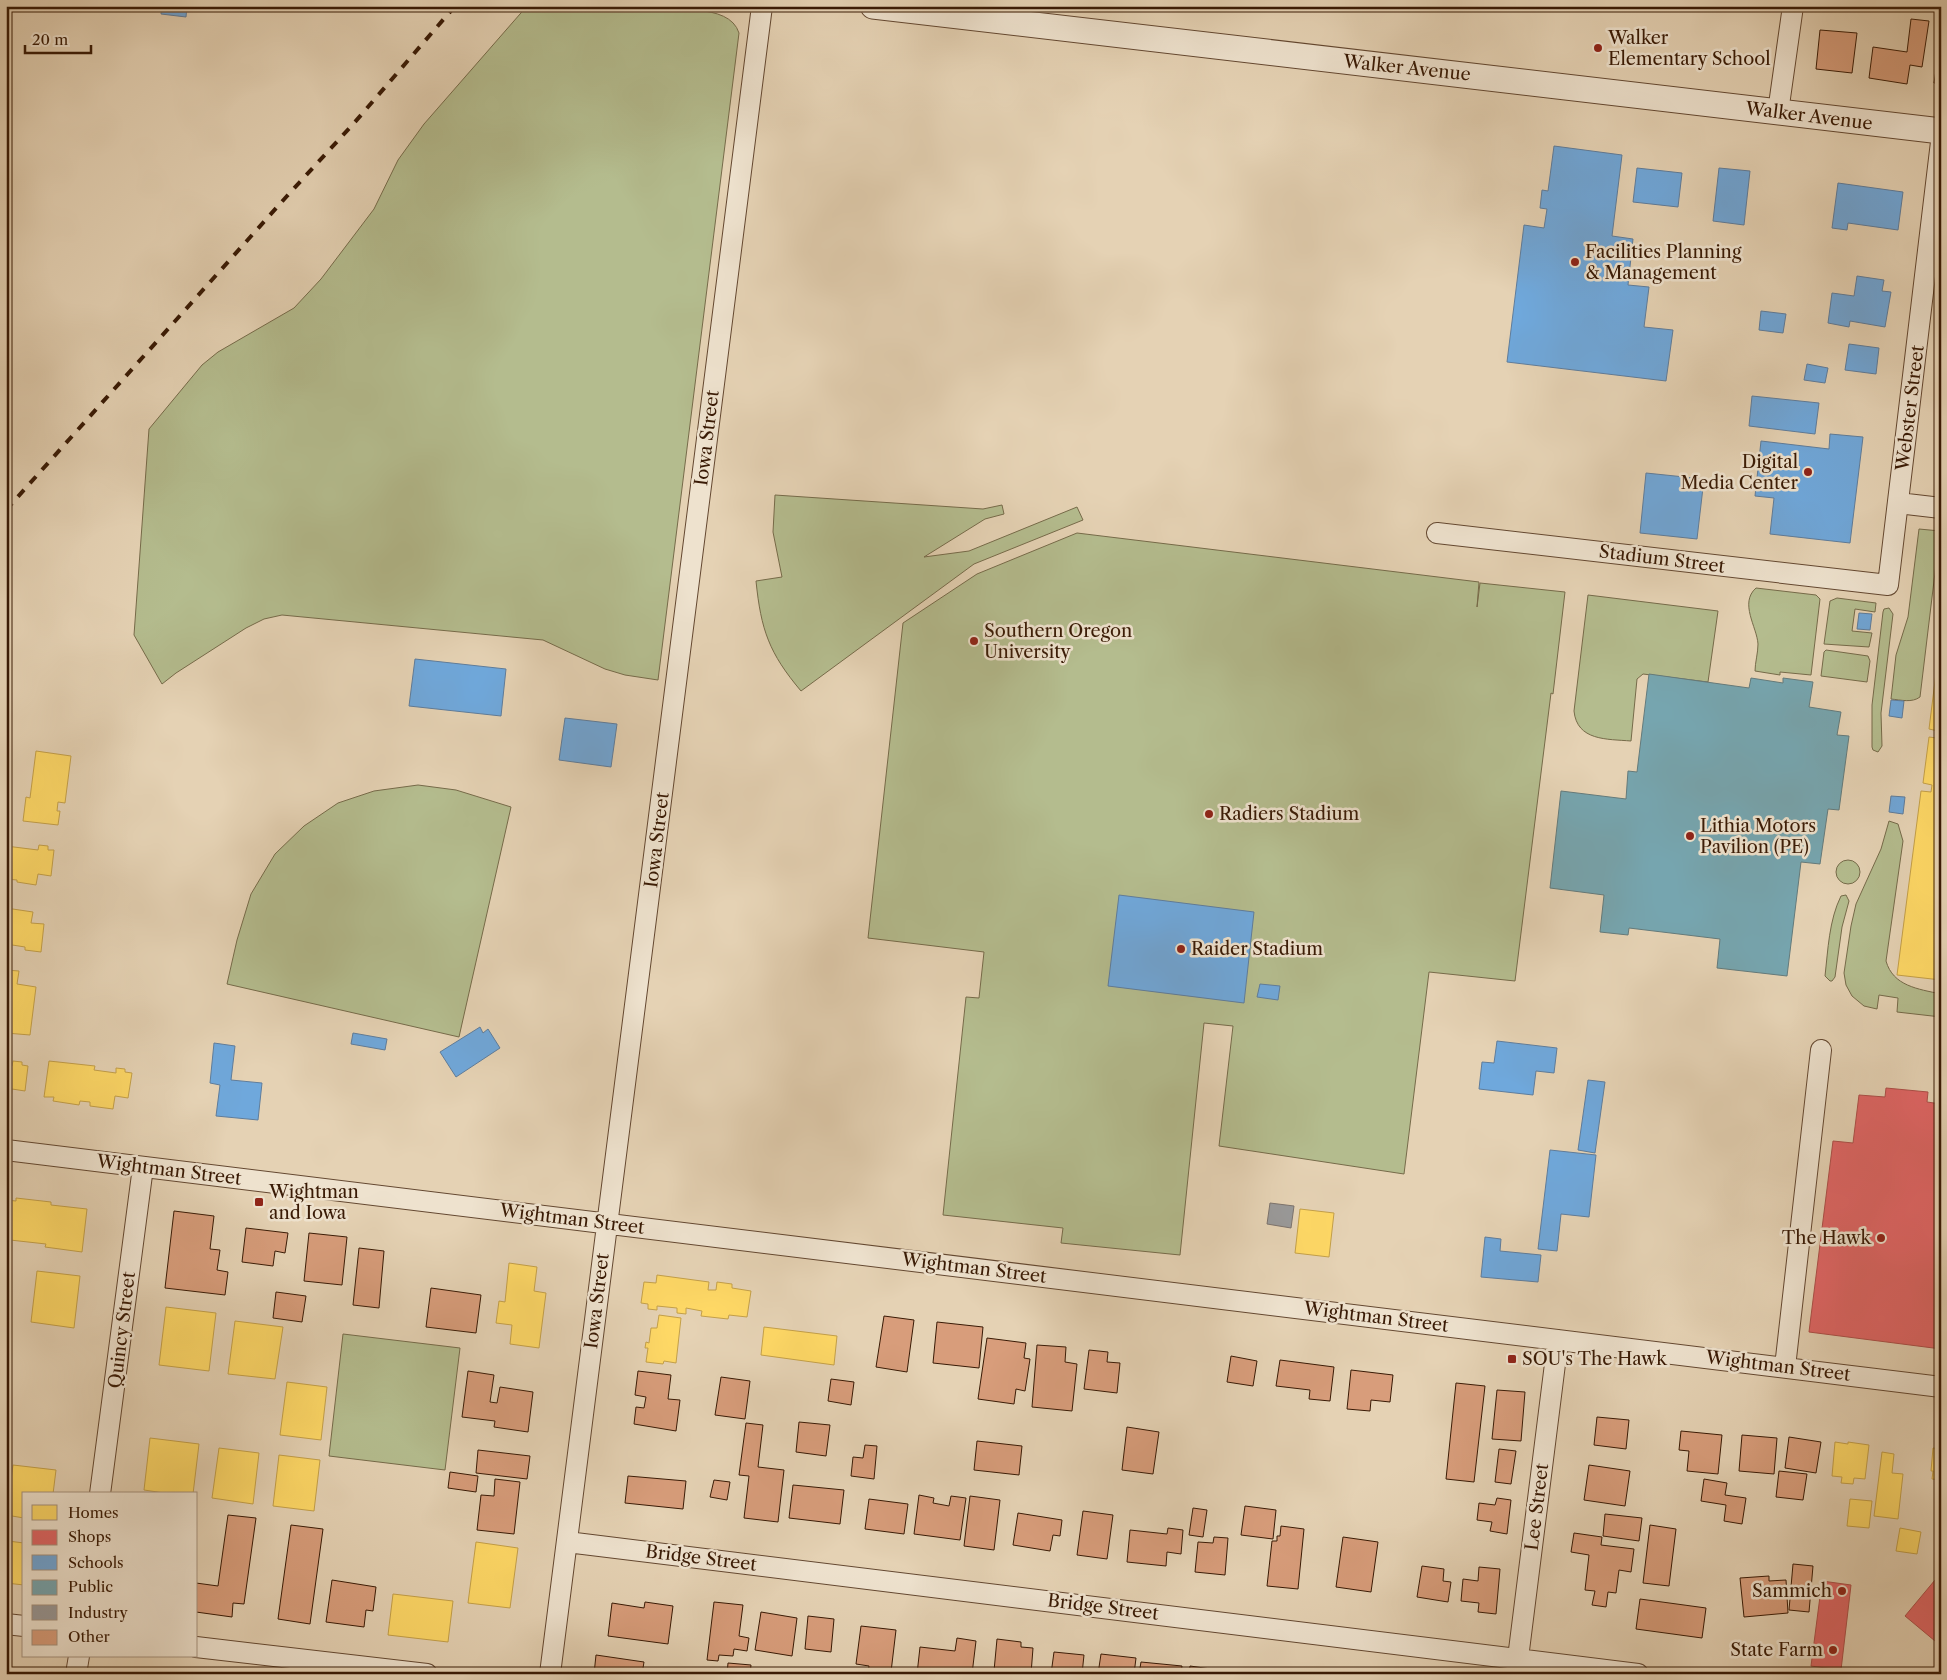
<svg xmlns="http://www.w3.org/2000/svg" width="1947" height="1680" font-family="'Libre Caslon Text',serif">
	<rect width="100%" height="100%" fill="#e5d2b4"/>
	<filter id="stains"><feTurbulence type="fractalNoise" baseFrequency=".004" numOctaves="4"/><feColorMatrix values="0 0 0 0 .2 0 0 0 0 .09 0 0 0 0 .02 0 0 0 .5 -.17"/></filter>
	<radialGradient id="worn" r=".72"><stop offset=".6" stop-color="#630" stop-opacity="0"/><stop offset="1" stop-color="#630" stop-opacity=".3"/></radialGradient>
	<!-- green -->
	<path fill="#b4bc8e" stroke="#766b4a" d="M527,6H643C669,13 729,1 739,33L658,680L625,675L605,669L543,640L282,615L264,619L246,628L176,673L162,684L134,635L149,429L202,365L218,352L294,308L321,279L374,209L398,160L424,124Z
		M775,495L983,509L1002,505L1004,514L985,519L924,557L969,551L1077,507L1083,520L974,564L801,691C769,653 761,630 756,581L782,577L773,532Z
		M1919,529L1940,531L1920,697C1912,703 1901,700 1891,699L1896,655L1908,617Z
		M1077,533L1479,582L1477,607L1480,583L1565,592L1553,694L1551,693L1515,981L1429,972L1404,1174L1219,1146L1233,1026L1204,1023L1180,1255L1061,1243L1063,1228L943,1215L966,997L979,998L984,952L868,938L903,623L977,574Z
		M1756,588L1816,595L1820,599L1811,675L1780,672V675L1755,671C1755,663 1758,653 1758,644C1757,627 1739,603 1756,588Z
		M1588,595L1718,611L1708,682L1643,674L1637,679L1631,741C1607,739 1577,741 1574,711Z
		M1837,598L1876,603L1875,612L1855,609L1852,631L1872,633L1869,647L1824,644L1830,601Z
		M1889,608L1893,614L1881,713L1882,746L1878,752L1873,750L1872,747V705L1883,612L1884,609Z
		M1826,650L1868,656L1870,661L1867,682L1821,676L1824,652Z
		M418,785L456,790L511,807L459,1037L227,984L237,940L251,894L275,854L304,826L338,803L374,791Z
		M1889,821L1898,824L1903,841L1886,961C1893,986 1918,989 1941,994V1017L1897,1012L1898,998L1879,995L1877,1009L1864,1006L1852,996L1846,985L1844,973L1851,926L1856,904L1881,849Z
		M1836 872a12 12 0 1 1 24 0a12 12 0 1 1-24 0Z
		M1846,895L1849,901L1842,927L1835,977L1832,981H1830L1825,976C1828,950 1829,920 1841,896Z
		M343,1334L460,1348L445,1470L329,1456Z"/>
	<!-- homes -->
	<path fill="#ffd966" stroke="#c4a049" d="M1941,633V980L1897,975L1921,791L1931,792L1932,785L1923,783L1929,737L1937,738L1938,735V731L1929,729Z
		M36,751L71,756L65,803L58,802L57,811H60L58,825L23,821L26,797L30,798Z
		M39,845L48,846V850H54L51,876L38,874L36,885L17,882V880L6,879V846L38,850Z
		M6,908L33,912L31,923L44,924L41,952L25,950V947L6,944Z
		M6,970L19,971L17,984L36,987L30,1035L6,1033Z
		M13,1061L22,1062V1065L28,1066L25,1091L12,1089L11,1100H6V1065L12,1066Z
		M49,1061L95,1066L94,1070L116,1073V1068L125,1069V1072L132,1073L128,1098L115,1096L113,1109L90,1106V1102L80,1101L79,1105L53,1101L54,1097H44Z
		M16,1198L51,1202V1205L87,1209L82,1252L45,1247L46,1244L10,1240V1238H6V1200L16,1201Z
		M1300,1209L1334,1213L1329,1257L1295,1253Z
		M509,1263L537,1267L534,1291L546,1293L539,1348L510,1344L512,1325L496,1323L499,1301L505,1302Z
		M37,1271L80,1276L74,1328L31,1322Z
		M657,1275L709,1282L708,1290H716L717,1282L732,1284V1288L751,1291L747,1317L729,1315L728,1319L701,1316L702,1311L686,1308V1314L677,1313V1308L657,1306V1310L648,1309V1304L641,1303L644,1282L656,1283Z
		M166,1307L216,1313L209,1371L159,1365Z
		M659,1315L681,1318L676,1363L664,1361L663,1364L646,1362L648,1348H645L646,1342L649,1343L651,1328H657Z
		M235,1321L283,1327L275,1379L228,1374Z
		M764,1327L837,1336L834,1365L761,1355Z
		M287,1382L327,1387L321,1440L280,1435Z
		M150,1438L199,1444L193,1494H171L144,1490Z
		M1835,1442L1848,1444V1442L1869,1445L1865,1479L1854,1478L1853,1484L1841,1483L1842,1477L1832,1476Z
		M219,1448L259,1453L253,1504L212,1498Z
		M1933,1448L1941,1449V1480L1932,1479L1933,1471H1931Z
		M1882,1452L1894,1454L1892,1473L1903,1474L1898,1519L1874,1516Z
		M279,1455L320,1460L314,1511L273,1506Z
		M13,1465L56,1470L53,1494H24V1518L6,1515Z
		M1850,1499L1872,1501L1869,1528L1847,1526Z
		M1900,1528L1921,1532L1917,1554L1896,1551Z
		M8,1541L24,1543V1585L6,1583V1543Z
		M476,1542L518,1548L510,1608L468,1603Z
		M393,1594L453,1601L448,1642L388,1635Z"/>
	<!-- shops -->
	<path fill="#e06666" stroke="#ae4f49" d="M1886,1088L1928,1092L1927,1102L1941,1104V1349L1809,1332L1833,1141L1853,1143L1859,1095L1885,1097Z
		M1935,1580L1941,1586V1646L1905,1616Z
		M1822,1581L1851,1585L1841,1670L1811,1666Z"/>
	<!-- schools -->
	<path fill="#6fa8dc" stroke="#5f7d9c" d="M162,6H187L186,17L161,14Z
		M1554,146L1622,155L1612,236L1633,239L1628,285L1649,287L1644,327L1673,330L1666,381L1507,362L1524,225L1544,228L1547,209L1540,208L1542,190L1548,191Z
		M1637,168L1682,173L1678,207L1633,202Z
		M1719,168L1750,171L1744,225L1713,221Z
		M1838,183L1903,192L1898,230L1848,223L1847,230L1832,228Z
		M1857,276L1884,280L1882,291L1891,292L1885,327L1850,321L1849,327L1828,323L1832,293L1854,296Z
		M1761,311L1786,314L1783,333L1759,330Z
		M1849,344L1879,348L1876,374L1845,370Z
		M1807,364L1828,368L1825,383L1804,380Z
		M1752,396L1819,403L1815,434L1749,426Z
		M1830,434L1863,437L1850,543L1770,534L1774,498L1755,496L1761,441L1829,449Z
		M1646,473L1704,479L1697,539L1640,533Z
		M1859,613L1872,614L1870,630L1857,629Z
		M415,659L506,669L501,716L409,706Z
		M1891,700L1904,701L1902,718L1889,716Z
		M565,718L617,724L611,767L559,760Z
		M1891,796L1905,797L1903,814L1889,812Z
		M1119,895L1254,912L1244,1003L1108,986Z
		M1260,984L1280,986L1278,1000L1257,997Z
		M480,1027L483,1033L488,1029L500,1048L456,1077L440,1052Z
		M353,1033L387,1039L385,1050L351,1044Z
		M1497,1041L1557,1048L1554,1073L1536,1071L1533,1095L1479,1089L1482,1062L1494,1063Z
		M214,1043L235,1046L231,1080L262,1083L258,1120L216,1116L220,1085L210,1083Z
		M1588,1080L1605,1082L1595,1153L1578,1150Z
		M1550,1150L1596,1155L1589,1217L1561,1214L1557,1251L1538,1249Z
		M1485,1237L1501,1239L1500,1251L1541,1255L1538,1282L1481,1277Z"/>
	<!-- public -->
	<path fill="#76a5af" stroke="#647b7c" d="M1649,674L1749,688L1751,678L1783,683V678L1813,682L1809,707L1841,712L1837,735L1849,736L1839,810L1828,809L1820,864L1801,862L1787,976L1717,968L1720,939L1629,928L1628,935L1600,932L1604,895L1550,888L1561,791L1626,799L1628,771L1637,772Z"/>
	<!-- industry -->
	<path fill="#999" stroke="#7c736d" d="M1270,1203L1294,1206L1291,1228L1267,1224Z"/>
	<!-- building -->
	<path fill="#d89d7b" stroke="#391a05" d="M1911,19L1929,21L1922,67L1910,65L1907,84L1869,78L1873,47L1907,52Z
		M1820,30L1857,33L1852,73L1816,69Z
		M1940,45H1941V83H1934Z
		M174,1211L214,1216L210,1249L220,1250L217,1270L228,1272L225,1295L165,1288Z
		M246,1228L288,1233L285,1253L275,1251L273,1266L242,1262Z
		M309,1233L347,1237L342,1285L304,1281Z
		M359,1248L384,1251L379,1308L353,1305Z
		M431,1288L481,1295L476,1333L426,1327Z
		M276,1292L306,1296L302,1322L273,1318Z
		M884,1316L914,1320L907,1372L876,1367Z
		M937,1322L983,1327L979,1368L933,1363Z
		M987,1338L1026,1343L1024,1358L1030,1359L1025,1391L1016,1389L1014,1404L978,1399Z
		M1037,1345L1066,1347L1065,1362L1077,1364L1072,1411L1032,1407Z
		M1089,1350L1108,1352L1107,1362L1120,1363L1117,1393L1084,1389Z
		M1231,1356L1257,1361L1253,1386L1227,1382Z
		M1280,1360L1334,1367L1330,1401L1309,1399L1310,1390L1276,1386Z
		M1351,1370L1393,1375L1390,1402L1371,1400L1370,1411L1347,1409Z
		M468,1371L494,1375L490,1402L497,1403L500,1387L533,1392L528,1432L494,1427L495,1421L462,1417Z
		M638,1371L671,1375L668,1399L680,1400L676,1431L634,1424L636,1407L644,1408L646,1397L635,1395Z
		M721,1377L750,1381L745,1419L715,1415Z
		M831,1379L854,1382L851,1405L828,1401Z
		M1456,1383L1485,1386L1474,1482L1446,1479Z
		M1497,1390L1525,1392L1521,1441L1492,1439Z
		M1597,1417L1629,1420L1626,1449L1594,1445Z
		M799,1422L830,1425L826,1456L796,1452Z
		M746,1423L763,1425L758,1467L784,1470L778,1522L744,1518L749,1476L739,1475Z
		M1127,1427L1159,1432L1153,1474L1122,1470Z
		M1681,1431L1722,1435L1718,1474L1687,1471L1689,1451L1679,1450Z
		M1742,1435L1777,1438L1774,1474L1739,1471Z
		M1789,1437L1821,1442L1816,1473L1785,1468Z
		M977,1441L1022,1446L1019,1475L974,1470Z
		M865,1445L877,1446L874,1479L851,1476L853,1457L863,1458Z
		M1499,1449L1516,1451L1511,1484L1495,1482Z
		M478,1450L530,1456L527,1479L476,1473Z
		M1589,1465L1630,1471L1625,1506L1584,1500Z
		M1779,1471L1807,1474L1803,1500L1776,1497Z
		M450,1472L478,1476L476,1492L448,1488Z
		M628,1476L686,1481L683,1509L625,1503Z
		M495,1479L520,1482L514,1534L477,1530L481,1495L494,1496Z
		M1704,1479L1727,1483L1725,1495L1746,1498L1742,1524L1724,1521L1726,1505L1701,1501Z
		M714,1480L730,1482L727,1500L710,1497Z
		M793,1485L844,1490L840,1524L789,1518Z
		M919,1495L934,1498L933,1503L949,1506L951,1496L966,1498L960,1540L914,1534Z
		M970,1496L1000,1500L994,1550L964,1546Z
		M1497,1498L1511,1500L1507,1534L1490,1531L1492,1522L1477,1520L1479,1503L1495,1505Z
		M869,1499L908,1504L904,1534L865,1529Z
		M1245,1506L1276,1510L1273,1539L1241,1535Z
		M1193,1508L1207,1510L1203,1537L1189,1535Z
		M1083,1511L1113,1515L1107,1559L1077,1555Z
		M1018,1513L1062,1520L1060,1536L1053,1535L1050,1551L1013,1545Z
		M1605,1514L1642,1518L1639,1541L1603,1536Z
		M228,1515L256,1518L244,1604L233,1603L232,1617L196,1612V1583L218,1586Z
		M291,1525L323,1529L310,1624L278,1619Z
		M1650,1525L1676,1529L1669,1586L1643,1583Z
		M1281,1526L1304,1529L1298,1589L1267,1586L1272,1541H1277V1536H1280Z
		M1168,1528L1183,1530L1181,1554L1167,1552L1166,1566L1127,1562L1130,1530L1167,1534Z
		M1574,1533L1602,1537L1601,1545L1634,1549L1631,1572L1619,1570L1616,1593L1608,1592L1606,1607L1592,1605L1595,1591L1585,1590L1589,1555L1571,1552Z
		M1214,1537L1228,1538L1225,1575L1195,1572L1198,1542L1213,1543Z
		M1343,1537L1378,1542L1371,1592L1336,1587Z
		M1793,1564L1813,1566L1809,1612L1789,1610Z
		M1422,1566L1444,1569L1443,1581L1451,1582L1448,1602L1417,1597Z
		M1479,1567L1500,1569L1496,1614L1478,1612L1479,1603L1461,1601L1463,1579L1478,1581Z
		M1769,1576V1581L1786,1580L1788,1613L1744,1617L1740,1578Z
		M332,1580L376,1587L373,1611L366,1610L364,1627L326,1622Z
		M1640,1599L1706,1608L1702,1638L1636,1629Z
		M645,1602L673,1606L668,1644L608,1636L612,1603L644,1608Z
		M714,1602L743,1605L739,1636L749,1638L747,1651L734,1649L733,1656L719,1655L718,1661L707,1660Z
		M761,1612L797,1618L792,1656L755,1650Z
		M808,1616L834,1619L831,1652L805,1649Z
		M861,1626L896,1630L891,1672L907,1674H868L869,1666L856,1664Z
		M957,1638L976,1641L972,1674H917L920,1647L955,1651Z
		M997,1639L1021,1642V1647L1033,1648L1031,1674L994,1671Z
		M1054,1652L1084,1655L1082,1674H1051Z
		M1101,1654L1136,1658L1134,1674H1098Z
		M596,1655L644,1662L642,1674H594Z
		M1141,1662L1182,1666L1181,1674H1139Z
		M728,1663L751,1665L750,1674H727Z
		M1190,1666L1232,1672V1674H1189Z"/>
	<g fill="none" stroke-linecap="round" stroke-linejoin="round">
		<defs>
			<path id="minor" d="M1778,112L1793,6
				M1898,503L1941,508
				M1437,533L1888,585L1941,142
				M6,1150L1941,1387
				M1785,1367L1821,1050
				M100,1494L143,1167
				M567,1542L1638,1674
				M6,1624L24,1626
				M196,1647L427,1674
				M76,1674L79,1656
				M550,1674L762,6
				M1516,1674L1558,1340"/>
			<path id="tertiary" d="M873,6L1941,131"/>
		</defs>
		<!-- minor casing -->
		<use href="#minor" stroke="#644831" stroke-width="22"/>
		<!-- tertiary casing -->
		<use href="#tertiary" stroke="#644831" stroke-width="27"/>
		<!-- minor -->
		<use href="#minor" stroke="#eee2ce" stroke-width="20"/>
		<!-- tertiary -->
		<use href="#tertiary" stroke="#eee2ce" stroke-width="25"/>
		<!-- rail -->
		<path stroke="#391a05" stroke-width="4" stroke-dasharray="9 9" stroke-linecap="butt" d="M6,510L287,196L355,122L455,6"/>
	</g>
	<!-- markers -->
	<g fill="#8f2418" stroke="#eee2ce" stroke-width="2">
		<circle cx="1598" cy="48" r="5"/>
		<circle cx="1575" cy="262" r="5"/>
		<circle cx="1808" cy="472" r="5"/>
		<circle cx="974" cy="641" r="5"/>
		<circle cx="1209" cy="814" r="5"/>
		<circle cx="1690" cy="836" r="5"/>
		<circle cx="1181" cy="949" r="5"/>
		<rect x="254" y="1197" width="10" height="10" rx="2.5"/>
		<circle cx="1881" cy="1238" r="5"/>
		<rect x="1507" y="1354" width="10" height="10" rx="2.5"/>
		<circle cx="1842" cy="1591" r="5"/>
		<circle cx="1833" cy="1650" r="5"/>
	</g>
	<g text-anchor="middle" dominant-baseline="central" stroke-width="5" stroke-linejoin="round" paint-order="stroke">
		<!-- poi labels -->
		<g font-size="18" fill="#391a05" stroke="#eee2ce" text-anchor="start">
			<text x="1608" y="38">Walker<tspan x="1608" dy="21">Elementary School</tspan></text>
			<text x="1585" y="252">Facilities Planning<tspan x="1585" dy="21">&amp; Management</tspan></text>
			<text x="1798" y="462" text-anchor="end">Digital<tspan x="1798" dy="21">Media Center</tspan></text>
			<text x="984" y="631">Southern Oregon<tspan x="984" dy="21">University</tspan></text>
			<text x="1219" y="814">Radiers Stadium</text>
			<text x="1700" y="826">Lithia Motors<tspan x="1700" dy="21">Pavilion (PE)</tspan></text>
			<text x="1191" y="949">Raider Stadium</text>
			<text x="269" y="1192">Wightman<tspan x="269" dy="21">and Iowa</tspan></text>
			<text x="1871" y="1238" text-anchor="end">The Hawk</text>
			<text x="1522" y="1359">SOU's The Hawk</text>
			<text x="1832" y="1591" text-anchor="end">Sammich</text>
			<text x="1823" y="1650" text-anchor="end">State Farm</text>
		</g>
		<!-- street labels -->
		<g font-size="18" fill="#391a05" stroke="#eee2ce">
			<text transform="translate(1407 68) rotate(6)">Walker Avenue</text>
			<text transform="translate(1809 116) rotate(7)">Walker Avenue</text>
			<text transform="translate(1910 408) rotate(-83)">Webster Street</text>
			<text transform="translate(707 438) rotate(-83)">Iowa Street</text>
			<text transform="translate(1662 559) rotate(7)">Stadium Street</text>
			<text transform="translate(657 840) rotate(-83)">Iowa Street</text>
			<text transform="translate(169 1170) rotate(7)">Wightman Street</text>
			<text transform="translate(572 1219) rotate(7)">Wightman Street</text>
			<text transform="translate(974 1268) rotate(7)">Wightman Street</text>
			<text transform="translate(597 1301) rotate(-83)">Iowa Street</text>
			<text transform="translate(1376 1317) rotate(7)">Wightman Street</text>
			<text transform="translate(122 1330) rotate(-83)">Quincy Street</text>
			<text transform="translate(1778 1366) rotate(7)">Wightman Street</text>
			<text transform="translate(1537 1507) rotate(-83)">Lee Street</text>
			<text transform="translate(701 1558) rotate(7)">Bridge Street</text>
			<text transform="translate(1103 1607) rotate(7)">Bridge Street</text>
		</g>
	</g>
	<!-- margin -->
	<rect width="1947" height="1680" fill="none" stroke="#e5d2b4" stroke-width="25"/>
	<rect x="8" y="8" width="1932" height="1665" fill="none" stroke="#391a05" stroke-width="2.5"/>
	<rect x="12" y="12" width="1922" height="1655" fill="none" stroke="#391a05"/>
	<!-- legend -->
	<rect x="22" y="1492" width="175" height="165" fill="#eee2ce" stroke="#a6927e"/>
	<rect x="32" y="1505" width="25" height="15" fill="#ffd966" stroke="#a6927e"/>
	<text x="68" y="1518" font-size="15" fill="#391a05">Homes</text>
	<rect x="32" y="1530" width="25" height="15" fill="#e06666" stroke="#a6927e"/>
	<text x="68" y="1542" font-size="15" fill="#391a05">Shops</text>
	<rect x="32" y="1555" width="25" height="15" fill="#6fa8dc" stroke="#a6927e"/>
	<text x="68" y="1568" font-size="15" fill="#391a05">Schools</text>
	<rect x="32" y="1580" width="25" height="15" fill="#76a5af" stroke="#a6927e"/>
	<text x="68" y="1592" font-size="15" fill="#391a05">Public</text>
	<rect x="32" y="1605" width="25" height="15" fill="#999999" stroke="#a6927e"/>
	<text x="68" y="1618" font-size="15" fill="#391a05">Industry</text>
	<rect x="32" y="1630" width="25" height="15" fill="#d89d7b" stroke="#a6927e"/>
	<text x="68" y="1642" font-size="15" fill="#391a05">Other</text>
	<!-- scale -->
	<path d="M25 45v8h66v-8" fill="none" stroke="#391a05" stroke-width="2.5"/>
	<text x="32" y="45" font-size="15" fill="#391a05" stroke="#eee2ce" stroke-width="4" paint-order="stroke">20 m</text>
	<rect width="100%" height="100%" filter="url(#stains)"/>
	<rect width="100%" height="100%" fill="url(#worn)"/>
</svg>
